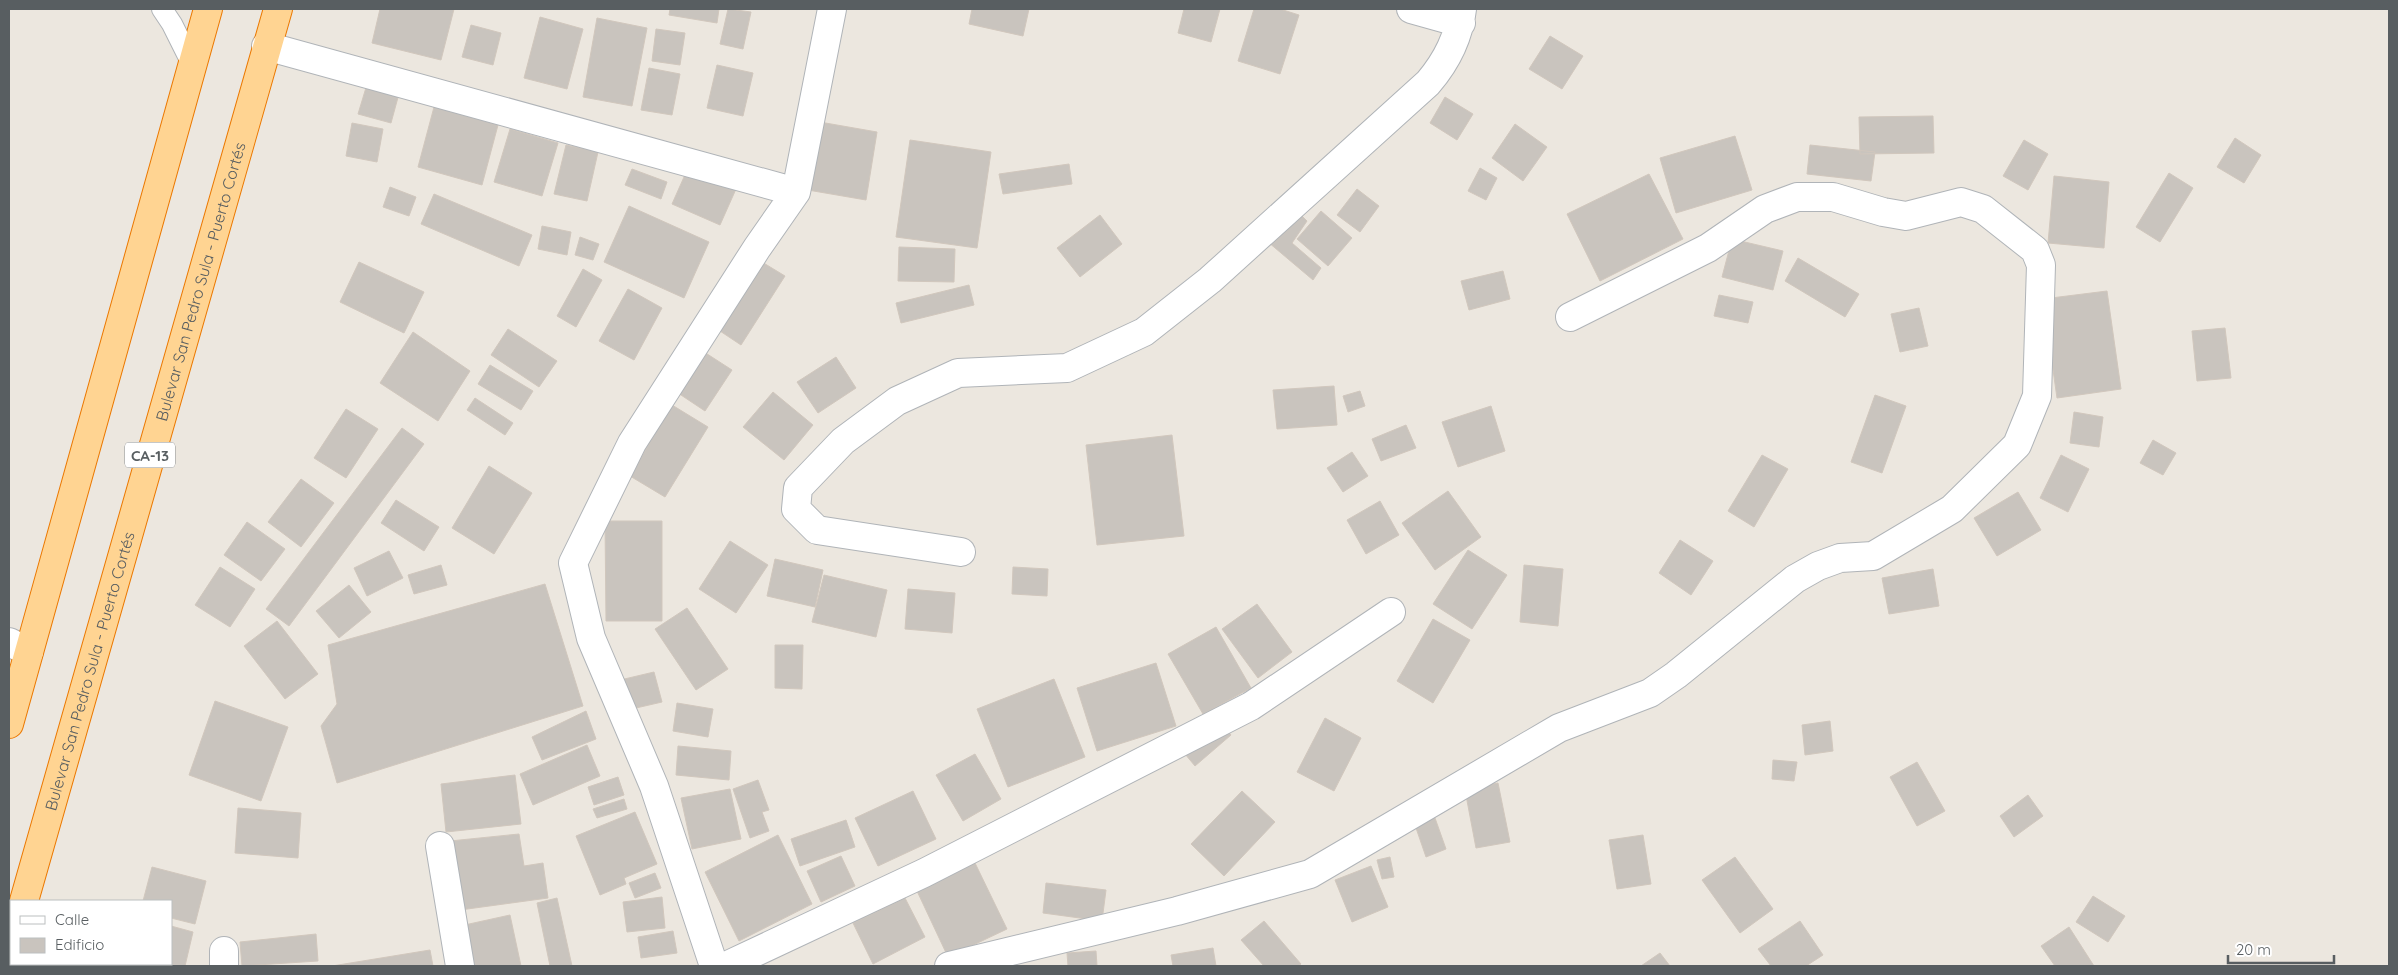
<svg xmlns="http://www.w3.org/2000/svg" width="2398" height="975" font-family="Quicksand,sans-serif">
	<rect width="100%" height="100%" fill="#ece7df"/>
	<!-- building -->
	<path fill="#c9c4be" stroke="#d1c7bd" d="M380,9H454L441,60L372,43Z
		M670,9H719L717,23L669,15Z
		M728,9L751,12L743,49L720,44Z
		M972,9H1029L1023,36L969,24Z
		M1184,9H1220L1211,42L1178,33Z
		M1254,9H1280L1299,15L1280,74L1238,61Z
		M540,17L583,29L567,89L524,78Z
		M597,18L647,28L632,106L583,97Z
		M471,25L501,33L493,65L462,57Z
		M656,29L685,33L680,65L652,61Z
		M1550,36L1583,56L1562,89L1529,69Z
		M717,65L753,73L743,116L707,108Z
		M649,68L680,74L672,115L641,110Z
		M368,81L400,90L391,123L358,114Z
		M1445,97L1473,114L1457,140L1430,123Z
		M434,107L498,125L482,185L418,167Z
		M1933,116L1934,153L1860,154L1859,117Z
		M814,121L877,132L866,200L802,189Z
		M352,123L383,129L377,162L346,156Z
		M1515,124L1547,147L1523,181L1492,158Z
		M510,129L558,143L542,196L494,182Z
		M1735,136L1752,190L1676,213L1660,158Z
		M2235,138L2261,155L2244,183L2217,167Z
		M910,140L991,152L977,248L896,237Z
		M2024,140L2048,154L2028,190L2003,176Z
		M566,145L598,152L587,201L554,194Z
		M1810,145L1875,152L1871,181L1807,174Z
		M1069,164L1072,184L1003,194L999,174Z
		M688,168L736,189L720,225L672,204Z
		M1480,168L1497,178L1486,200L1468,191Z
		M632,169L667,182L661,199L625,185Z
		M2169,173L2193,188L2160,242L2136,227Z
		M1649,174L1683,239L1600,281L1567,214Z
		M2054,176L2109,182L2104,248L2048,243Z
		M390,187L416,197L409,216L383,207Z
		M1357,189L1379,206L1360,232L1337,215Z
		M434,194L532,235L519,266L421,224Z
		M629,206L709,242L684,298L604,262Z
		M1296,210L1307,221L1292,243L1321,268L1313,280L1268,242Z
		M1321,211L1352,238L1328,266L1297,239Z
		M1100,215L1122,244L1080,277L1057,248Z
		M542,226L571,232L567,255L538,249Z
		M580,237L599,244L593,260L575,255Z
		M1732,239L1783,251L1773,290L1722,277Z
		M899,247L955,249L954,282L898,281Z
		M1798,258L1859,294L1845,317L1785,281Z
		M757,259L785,276L741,345L714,327Z
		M359,262L424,292L404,333L340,302Z
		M583,269L602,280L576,327L557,316Z
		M1503,271L1510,299L1469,310L1461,281Z
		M969,285L974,305L901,323L896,303Z
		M628,289L662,308L634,360L599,341Z
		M2107,291L2121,389L2057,398L2043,299Z
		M1719,295L1753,302L1748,323L1714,316Z
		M1919,308L1928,346L1900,352L1891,314Z
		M2225,328L2231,378L2197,381L2192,331Z
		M508,329L557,361L539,387L491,355Z
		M413,332L470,371L438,421L380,383Z
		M701,350L732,370L705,411L675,391Z
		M836,357L856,388L818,413L797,382Z
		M490,365L533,391L521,410L478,384Z
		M1334,386L1337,425L1277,429L1273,390Z
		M1360,391L1365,406L1348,412L1343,396Z
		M773,392L813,425L784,460L743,427Z
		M1875,395L1906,406L1882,473L1851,462Z
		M475,398L513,423L505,435L467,410Z
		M672,405L708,427L665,497L630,476Z
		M1491,406L1505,451L1458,467L1442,422Z
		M346,409L378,429L346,478L314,458Z
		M2074,412L2103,417L2099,447L2070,443Z
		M1406,425L1416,448L1381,461L1372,439Z
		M402,428L424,444L289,626L266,609Z
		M1172,435L1184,536L1097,545L1086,445Z
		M2153,440L2176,453L2163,475L2140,463Z
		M1352,452L1368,476L1343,492L1327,468Z
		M1762,455L1788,469L1754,527L1728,511Z
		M2061,455L2089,469L2068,512L2040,498Z
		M489,466L532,493L494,554L452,528Z
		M301,479L334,503L301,547L268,522Z
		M1448,491L1481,537L1435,570L1402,523Z
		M2018,492L2041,530L1997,556L1974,518Z
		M396,500L439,527L424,551L381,523Z
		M1380,501L1399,535L1366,554L1347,520Z
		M605,521H662V621H606Z
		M247,522L285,549L261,581L224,555Z
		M1680,540L1713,561L1691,595L1659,573Z
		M730,541L768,565L736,613L699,589Z
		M1468,550L1507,575L1472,629L1433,604Z
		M389,551L403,578L367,596L354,568Z
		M775,559L823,570L815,607L767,596Z
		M441,565L447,585L414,594L408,575Z
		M1524,565L1563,569L1558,626L1520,622Z
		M220,567L255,589L230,627L195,605Z
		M1013,567L1048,569L1047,596L1012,594Z
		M1933,569L1939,606L1889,614L1882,578Z
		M824,575L887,590L876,637L812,622Z
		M545,584L583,706L337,783L321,726L337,704L328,645Z
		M349,585L371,612L339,638L316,611Z
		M908,589L955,593L952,633L905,629Z
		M1257,604L1292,652L1258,678L1222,629Z
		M687,608L728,669L696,690L655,629Z
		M1433,619L1470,640L1433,703L1397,681Z
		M277,621L318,674L285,699L244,646Z
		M1216,627L1251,688L1203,714L1168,654Z
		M775,645H803L802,689L775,688Z
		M1156,663L1176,726L1097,751L1077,688Z
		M654,672L662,702L623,711L616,681Z
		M1054,679L1085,757L1008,787L977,709Z
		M215,701L288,727L261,801L189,775Z
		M677,703L713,709L708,737L673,731Z
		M586,711L596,739L542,760L532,737Z
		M1325,718L1361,738L1334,791L1297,772Z
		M1830,721L1833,751L1805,755L1802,725Z
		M1221,723L1231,735L1195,766L1185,754Z
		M587,745L600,776L533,805L520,774Z
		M678,746L731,751L729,780L676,775Z
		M975,754L1001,799L963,821L936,775Z
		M1773,760L1797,762L1794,781L1772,779Z
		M1917,762L1945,811L1917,826L1890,777Z
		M515,775L521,824L446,832L441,784Z
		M618,777L624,795L594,805L588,787Z
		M758,780L769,810L762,812L769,831L750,838L733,789Z
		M1498,783L1510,842L1476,848L1465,790Z
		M730,789L741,839L692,849L681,798Z
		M913,791L936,839L878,866L855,818Z
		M1242,791L1275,822L1224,876L1191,844Z
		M2028,795L2043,816L2014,837L2000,816Z
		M624,799L627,809L597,818L593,809Z
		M238,808L301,813L298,858L235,853Z
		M635,812L657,864L624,878L626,884L600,895L576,836Z
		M1435,818L1446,849L1426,857L1415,825Z
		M846,820L855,847L800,866L791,839Z
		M519,834L524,866L543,863L548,898L460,910L450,841Z
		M778,835L812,904L739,941L705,872Z
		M1643,835L1651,884L1617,889L1609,840Z
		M841,856L855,886L821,902L807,871Z
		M1390,857L1394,877L1382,879L1377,860Z
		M1735,857L1773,909L1740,933L1702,880Z
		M975,863L1007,929L948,957L917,891Z
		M1371,866L1388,907L1352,922L1335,880Z
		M152,867L206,881L195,924L171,918V901H143Z
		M655,873L661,888L635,898L629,883Z
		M1046,883L1106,890L1102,921L1043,913Z
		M2093,896L2125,916L2108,942L2076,922Z
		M662,897L665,928L627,932L623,902Z
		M557,898L572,966H550L537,903Z
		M905,898L925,937L873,964L853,923Z
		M510,915L521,966H469L460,926Z
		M1264,921L1301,964L1298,966H1264L1241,940Z
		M1800,921L1823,955L1806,966H1771L1758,949Z
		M171,926L193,932L185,966H131L132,964H171Z
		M2069,927L2094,966H2055L2041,946Z
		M673,931L677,953L641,958L638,937Z
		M316,934L318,961L242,966L240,942Z
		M1213,948L1216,966H1173L1171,955Z
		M430,950L433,966H332Z
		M1096,951L1097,966H1068L1067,953Z
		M1660,953L1670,966H1641Z"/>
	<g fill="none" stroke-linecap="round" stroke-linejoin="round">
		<defs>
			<path id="service" d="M162,9L172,24L192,64"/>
			<path id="minor" d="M1411,9L1461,23
				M266,46L796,192
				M961,552L817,530L796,509L798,488L843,441L897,401L958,373L1067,368L1144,332L1210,280L1428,83C1446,62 1459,36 1462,9
				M9,642L29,652
				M440,846L460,966
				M224,966V951
				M714,966L654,786L591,638L573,563L632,443L757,248L796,192L832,9
				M726,966L924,873L1251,706L1391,612
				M949,966L1177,911L1310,874L1559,728L1650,693L1676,675L1795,579L1818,566L1840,558L1873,556L1952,509L2017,445L2037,396L2041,265L2035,250L1983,209L1961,202L1906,216L1883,212L1833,197H1797L1765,209L1708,248L1570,317"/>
			<g id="trunk">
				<path d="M9,724L208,9"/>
				<path id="s1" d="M24,901L278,9"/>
				<path d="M9,957L11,948"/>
			</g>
		</defs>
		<!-- service casing -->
		<use href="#service" stroke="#b0b4b8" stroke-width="22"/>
		<!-- minor casing -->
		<use href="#minor" stroke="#b0b4b8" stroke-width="30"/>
		<!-- trunk casing -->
		<use href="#trunk" stroke="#eb7800" stroke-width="30"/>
		<!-- service -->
		<use href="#service" stroke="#fff" stroke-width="20"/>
		<!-- minor -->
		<use href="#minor" stroke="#fff" stroke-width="28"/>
		<!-- trunk -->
		<use href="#trunk" stroke="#ffd492" stroke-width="28"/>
	</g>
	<g text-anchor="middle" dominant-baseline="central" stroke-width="4.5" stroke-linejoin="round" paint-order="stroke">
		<!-- shield labels -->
		<rect fill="#fff" stroke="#8a8e90" stroke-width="1" x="125" y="442.5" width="50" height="25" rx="4"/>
		<g font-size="15" font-weight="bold" fill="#585e61">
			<text x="150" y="455">CA-13</text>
		</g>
		<!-- street labels -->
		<g font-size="16" fill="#585e61" stroke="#fff">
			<text stroke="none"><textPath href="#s1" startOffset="644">Bulevar San Pedro Sula - Puerto Cortés</textPath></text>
			<text stroke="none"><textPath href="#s1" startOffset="239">Bulevar San Pedro Sula - Puerto Cortés</textPath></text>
		</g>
	</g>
	<!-- border -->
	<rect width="2398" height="975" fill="none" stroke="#585e61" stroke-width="20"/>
	<!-- legend -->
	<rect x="10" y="900" width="162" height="65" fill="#ffffff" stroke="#bcbfc0"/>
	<rect x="20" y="916" width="25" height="8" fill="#ffffff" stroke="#bcbfc0"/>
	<text x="55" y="925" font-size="15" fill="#585e61">Calle</text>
	<rect x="20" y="938" width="25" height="15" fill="#c9c4be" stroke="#bcbfc0"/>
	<text x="55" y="950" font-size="15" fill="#585e61">Edificio</text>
	<!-- scale -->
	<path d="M2228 955v8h106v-8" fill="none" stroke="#585e61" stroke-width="2.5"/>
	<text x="2236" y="955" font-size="15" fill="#585e61" stroke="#ffffff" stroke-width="4" paint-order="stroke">20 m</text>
</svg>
